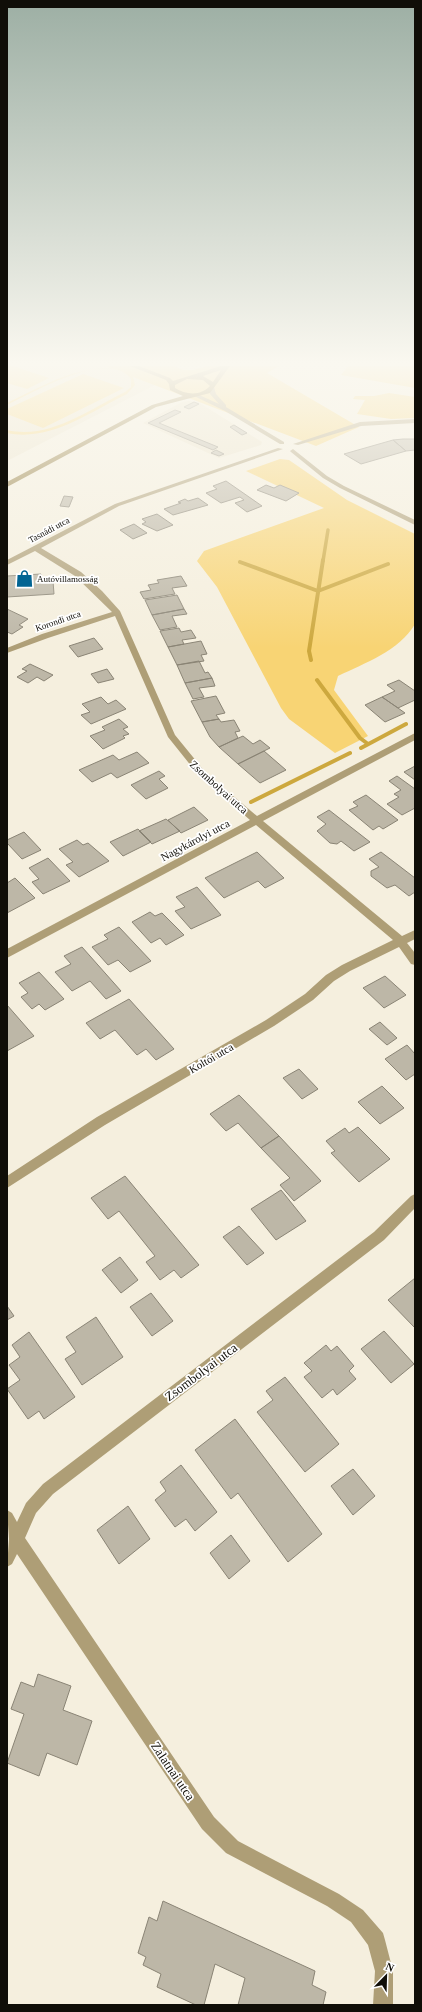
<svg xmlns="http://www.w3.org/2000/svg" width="422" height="2012" font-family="Georgia,serif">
	<rect width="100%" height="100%" fill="#f5efde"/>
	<!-- built -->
	<path fill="#ece3cb" d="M7,366H116L155,385L7,461Z
		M189,401L198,402L262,442L261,445L219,458L143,423L182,402Z"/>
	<!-- green -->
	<path fill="#f8d474" d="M7,366H13L49,378L27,389L7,383Z
		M105,366H174L183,370H193L207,366H279L267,373L359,427L316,446L133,377L135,385L127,394C90,412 50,442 7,433V430C49,440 88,410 125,392L131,387V379C108,348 32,393 7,405V403C42,387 72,367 112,369Z
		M348,366H415V388L341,375Z
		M83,374L124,388L43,428L7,414V409Z
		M389,393L415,397V418L391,419L357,414L365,400L353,399L355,396H374Z
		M280,459L289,460L347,500L415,534V624C399,651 365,663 338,676L334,690L368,736L335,753L289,719L281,708L217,587L197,561L204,551L324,508L246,471Z"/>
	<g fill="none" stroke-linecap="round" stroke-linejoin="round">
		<!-- stream-far1 -->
		<path stroke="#cda83e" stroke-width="3.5" d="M323,561L328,530"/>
		<!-- stream -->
		<path stroke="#cda83e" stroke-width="4" d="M240,562L318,591L388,564
			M311,660L309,651L323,560
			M317,680L360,738L368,744
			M361,748L406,724
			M251,802L350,753"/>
	</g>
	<!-- building -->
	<path fill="#bdb7a7" stroke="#8a8475" d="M194,402L199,404L189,409L184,407Z
		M175,410L181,412L159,423L218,447L213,450L148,423Z
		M234,425L247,433L242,435L230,427Z
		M403,439H415V450L406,451L393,440Z
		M393,440L406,451L361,464L344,454Z
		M216,450L224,454L219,456L211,453Z
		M226,481L262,506L247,512L235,503L244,500L240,497L221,503L206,493L217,489L213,486Z
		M266,485L274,488L280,485L299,493L286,501L257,490Z
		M64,496L73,497L69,507L60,506Z
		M198,498L208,505L173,515L164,509L181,503L178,502L185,499L188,501Z
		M157,514L173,525L157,531L142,524L146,522L142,519Z
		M134,524L147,533L133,539L120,530Z
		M41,574V581H53L54,594L7,597V576Z
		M181,576L187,586L172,588L175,594L144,599L140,592L151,590L148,585L159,583L157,580Z
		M177,595L184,609L152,615L145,600Z
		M7,609L28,619L19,625L23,627L12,634L7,632Z
		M184,609L187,614L172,616L177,627L160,630L152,615Z
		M179,628L181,632L191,630L196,638L182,640L184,644L168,647L160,631Z
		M94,638L103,649L78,657L69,646Z
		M201,641L207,654L201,655L204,661L177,665L168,647Z
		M199,661L205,673L208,672L212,678L185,683L177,665Z
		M30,664L53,675L44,681L37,677L28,683L17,677L27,671L22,669Z
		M107,669L114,679L98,683L91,674Z
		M212,678L215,686L199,688L204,697L193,699L185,683Z
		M399,680L415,691V700L398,708L382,697L395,691L387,685Z
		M216,696L225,713L216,715L219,719L202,722L191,701Z
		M101,697L108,704L116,700L126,709L91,724L81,715L90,712L82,704Z
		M382,697L398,708L405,713L385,722L365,705Z
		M119,719L128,727L123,729L129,734L123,736L125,738L103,749L90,736L105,730L102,727Z
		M219,719L221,722L234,720L240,731L235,732L238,738L219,747L210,737L202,722Z
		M243,736L253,744L260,740L270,748L238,764L219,747Z
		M264,751L286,770L260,783L238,764Z
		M137,752L149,763L117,778L111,773L92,782L79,770L113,755L119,760Z
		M415,766V780L404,772Z
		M159,771L165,776L159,779L168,788L146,799L131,785Z
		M397,776L415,789V808L402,815L387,804L399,797L394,794L401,790L389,781Z
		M366,795L398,820L383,829L379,826L373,830L349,810L358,806L353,802Z
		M194,807L208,820L181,833L168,820Z
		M329,810L370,842L354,851L341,841L337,844L330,843L317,831L326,824L317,817Z
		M166,819L180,831L152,844L139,831Z
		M138,829L151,842L123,856L110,842Z
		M24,832L41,850L22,859L7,843V840Z
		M77,840L83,845L88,843L109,861L79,877L66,865L73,862L59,849Z
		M257,852L284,878L265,888L258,881L224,898L205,878Z
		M381,852L415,878V892L409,896L395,885L387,888L371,876V871L379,867L369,859Z
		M48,858L70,881L43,894L32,882L39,879L29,868Z
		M15,878L35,898L7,913V883Z
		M197,887L221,915L191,929L175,911L185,907L176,897Z
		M150,912L155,916L162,913L184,935L166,945L160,938L151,943L132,922Z
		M119,927L151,961L130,972L118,960L108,965L92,947L108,939L104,935Z
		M82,947L121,991L106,999L90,981L72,991L55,972L71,964L64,956Z
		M39,972L64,999L45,1010L39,1004L32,1009L21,997L28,993L19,983Z
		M385,976L406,995L384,1008L363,988Z
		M129,999L174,1049L156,1060L146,1049L137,1055L115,1030L100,1039L86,1023Z
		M7,1005L34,1036L7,1051Z
		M380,1022L397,1038L387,1045L369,1029Z
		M407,1045L415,1054V1074L406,1080L385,1059Z
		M299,1069L318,1089L302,1099L283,1078Z
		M382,1086L404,1108L380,1124L358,1102Z
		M239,1095L279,1136L261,1148L238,1123L226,1131L210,1114Z
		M358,1127L390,1159L359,1182L331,1153L335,1151L326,1141L345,1128L349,1133Z
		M279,1136L321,1181L294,1201L280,1185L290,1178L261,1148Z
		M125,1176L199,1265L181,1278L174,1270L160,1280L146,1262L155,1256L119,1211L108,1219L91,1198Z
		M281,1190L306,1221L276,1240L251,1209Z
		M239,1226L264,1253L247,1265L223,1237Z
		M120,1257L138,1280L121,1293L102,1270Z
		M415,1278V1328L388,1300Z
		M151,1293L173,1321L152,1336L130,1307Z
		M7,1306L14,1316L7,1320Z
		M96,1317L123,1357L82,1385L65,1359L76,1352L66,1337Z
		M384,1331L414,1364L391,1383L361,1349Z
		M29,1332L75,1397L44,1419L39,1411L28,1419L7,1389L20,1380L9,1365L20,1357L12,1345Z
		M326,1345L331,1351L337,1346L354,1366L349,1371L356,1379L337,1395L333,1389L322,1398L304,1377L312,1371L304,1363Z
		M285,1377L339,1444L305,1472L257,1412L273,1400L266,1391Z
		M235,1419L322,1534L288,1562L238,1493L231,1499L195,1450Z
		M181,1465L217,1512L195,1531L186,1519L175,1527L155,1500L166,1491L160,1482Z
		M353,1469L375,1496L353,1515L331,1486Z
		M128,1506L150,1539L119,1564L97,1530Z
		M231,1535L250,1561L229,1579L210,1553Z
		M38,1674L71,1686L63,1710L92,1721L77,1765L47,1753L39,1776L7,1763L24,1714L11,1709L21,1682L34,1687Z
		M163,1901L315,1971L312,1985L326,1992L323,2005H238L245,1978L215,1964L204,2005H196L157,1987L161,1974L143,1965L146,1957L138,1953L149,1917L157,1921Z"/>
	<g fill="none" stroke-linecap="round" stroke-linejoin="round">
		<!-- minor -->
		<path fill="#ae9e76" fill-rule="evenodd" d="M210,387H214L216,394L226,405V407L284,442V444H280L225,411L192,395L197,394L219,404L210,394Z
			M415,419V423L361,426L298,445L293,444L360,422Z
			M278,448L283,449L119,506L41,548L81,572L102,591L120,611L175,735L206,773L257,816L415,733V740L263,821L402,936L415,930V939L407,943L415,953V965L411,964L399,947L350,971L334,981L313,1000L274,1026L105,1125L7,1188V1176L97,1117L266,1020L305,994L326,975L342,965L393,940L256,825L7,958V949L250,820L200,777L168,737L115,616L48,638L7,653V648L42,634L112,612L75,576L35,551L7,565V560L115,504Z
			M293,449L327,476L344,486L415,520V525L340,488L323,478L291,452L290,451Z
			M415,1194V1208L384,1240L53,1494L36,1513L25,1538L214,1817L238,1841L339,1894L363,1910L383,1933L385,1940L393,1971V2005H373L375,1971L368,1945L351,1922L327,1906L226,1853L202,1829L17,1554L12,1564L7,1567L9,1539L7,1510L12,1513L17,1522L26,1503L43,1484L374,1232L411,1196Z"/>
		<!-- secondary -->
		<path fill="#8e7637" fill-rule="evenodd" d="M130,366H139L170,378L173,381L221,366H230L210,393L156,407L7,487V482L152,405L183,396L170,390L169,384L166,380ZM221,370L213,382L203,376ZM187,379L203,380L210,386C201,396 186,395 175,388V385Z"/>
	</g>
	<!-- sky -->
	<linearGradient id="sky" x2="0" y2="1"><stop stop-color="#9dafa4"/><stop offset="0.56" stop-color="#faf8f0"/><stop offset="1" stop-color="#faf8f0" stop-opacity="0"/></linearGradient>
	<rect width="422" height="648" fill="url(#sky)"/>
	<!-- icons -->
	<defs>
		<symbol id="shop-bare" viewBox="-9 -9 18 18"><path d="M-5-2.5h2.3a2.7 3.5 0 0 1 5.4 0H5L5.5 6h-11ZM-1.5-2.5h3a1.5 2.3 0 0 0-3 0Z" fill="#026493" stroke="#fff" stroke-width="2.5" paint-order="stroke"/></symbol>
	</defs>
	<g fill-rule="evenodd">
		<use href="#shop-bare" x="12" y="566" width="25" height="25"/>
	</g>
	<g text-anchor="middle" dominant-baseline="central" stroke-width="3.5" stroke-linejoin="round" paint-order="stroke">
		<!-- far-street labels -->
		<g font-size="9" fill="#100e08" stroke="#fff">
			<text transform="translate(49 530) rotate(-28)">Tasnádi utca</text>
			<text transform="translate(58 621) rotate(-19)">Korondi utca</text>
		</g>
		<!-- far-poi labels -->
		<g font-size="9" fill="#100e08" stroke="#fff" text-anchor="start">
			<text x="37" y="579">Autóvillamosság</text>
		</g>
		<!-- street labels -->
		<g font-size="11" fill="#100e08" stroke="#fff">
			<text transform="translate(219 787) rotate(42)">Zsombolyai utca</text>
			<text transform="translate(195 840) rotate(-28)">Nagykárolyi utca</text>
			<text transform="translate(211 1058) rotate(-30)">Koltói utca</text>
		</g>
		<!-- near-street labels -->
		<g font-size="13" fill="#100e08" stroke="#fff">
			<text transform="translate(201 1372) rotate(-37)">Zsombolyai utca</text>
			<text transform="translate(173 1771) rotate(56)">Zalatnai utca</text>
		</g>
	</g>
	<!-- border -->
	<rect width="422" height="2012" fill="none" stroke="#100e08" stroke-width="16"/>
	<!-- north arrow -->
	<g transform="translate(386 1976) rotate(23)" stroke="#ffffff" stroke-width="3" paint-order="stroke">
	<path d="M0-3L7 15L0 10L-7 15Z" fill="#100e08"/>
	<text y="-6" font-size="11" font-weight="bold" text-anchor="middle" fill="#100e08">N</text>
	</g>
</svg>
